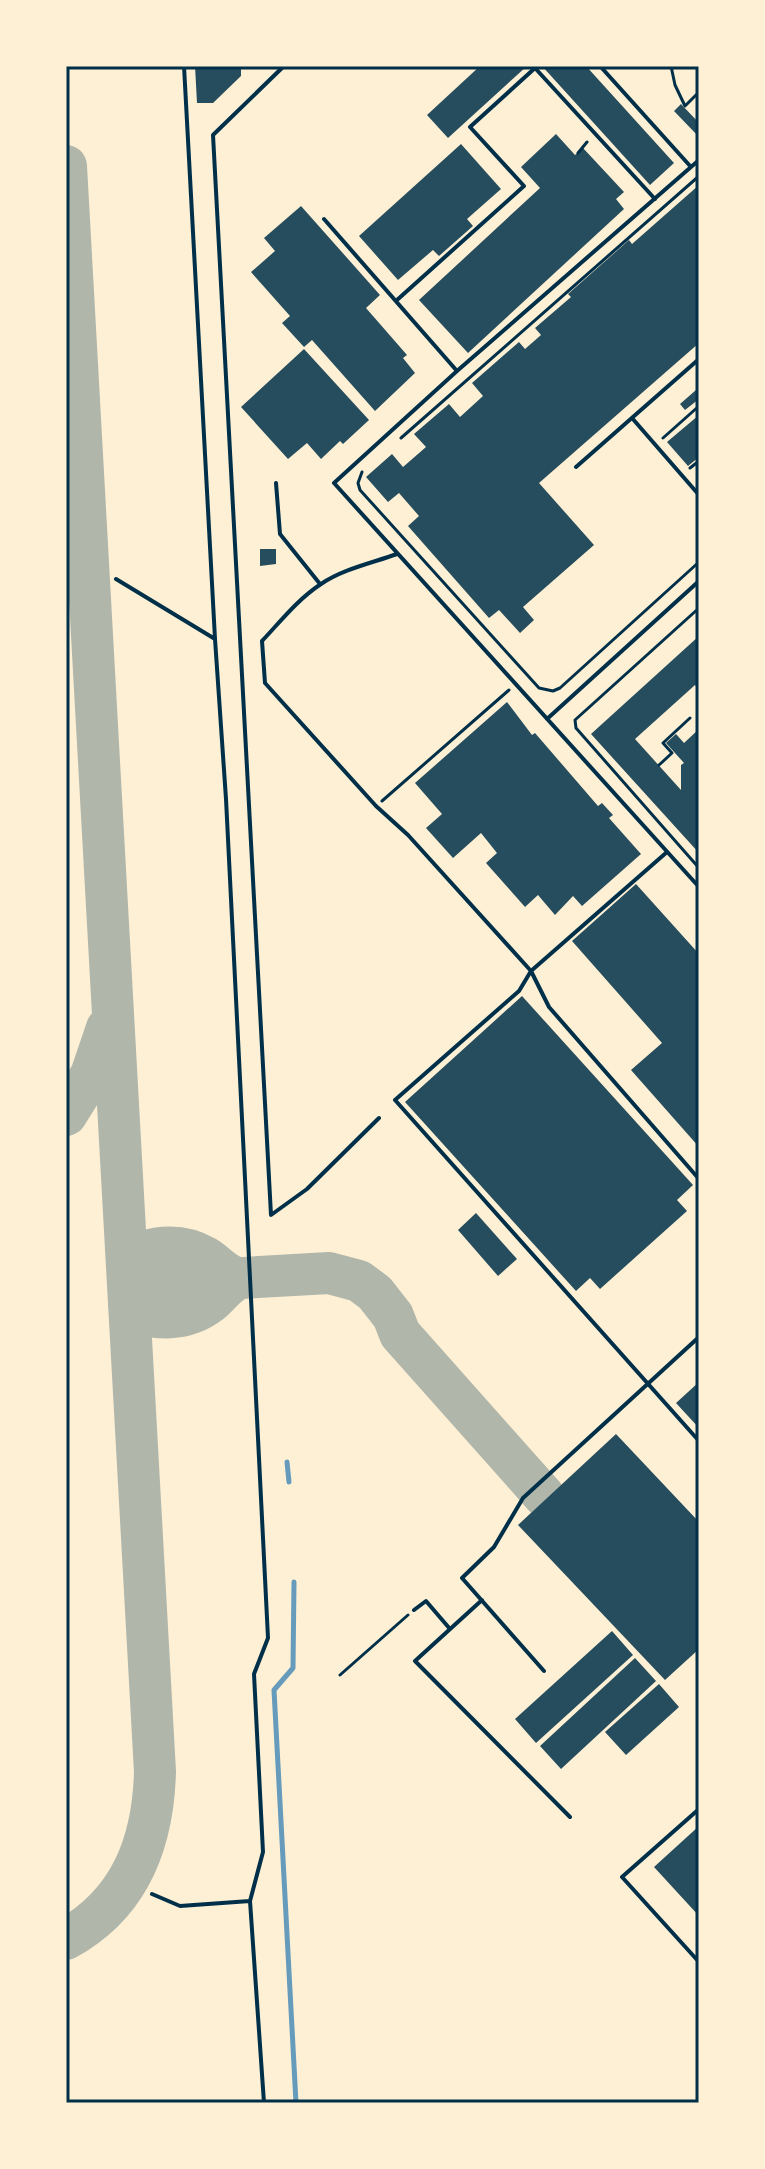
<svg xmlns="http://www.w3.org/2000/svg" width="765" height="2169" font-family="'PT Sans Narrow',sans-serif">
	<rect width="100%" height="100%" fill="#fdf0d5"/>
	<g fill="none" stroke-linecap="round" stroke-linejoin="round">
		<!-- stream -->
		<path stroke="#669bbc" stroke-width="5" d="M287,1462L289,1482
			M294,1582L293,1668L274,1690L296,2103"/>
		<!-- taxiway -->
		<path stroke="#b1b6ab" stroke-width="42" d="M66,166L155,1772C153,1842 131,1903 66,1939
			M66,1115L91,1075L107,1028
			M127,1267C144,1243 181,1243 205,1257C217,1264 224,1275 238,1278
			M129,1305C152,1324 188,1320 211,1302C221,1293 227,1284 239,1278
			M130,1308L135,1297L156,1283L329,1273L359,1281L375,1293L393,1316L400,1334L544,1496"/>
	</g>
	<!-- building -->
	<path fill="#264d5e" d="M195,66H241V76L213,103H197Z
		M480,66H527L448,138L427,115Z
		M542,66H586L674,163L650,185Z
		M681,104L699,123V137L674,111Z
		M556,134L575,155L583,148L624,192L616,199L624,209L468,353L419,300L540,188L521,167Z
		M461,144L501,189L467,219L473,226L439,256L433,250L398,280L359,236Z
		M699,185V343L539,483L594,545L523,607L534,620L520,633L499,610L489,618L408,526L419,516L399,493L388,502L366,477L392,454L403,467L426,447L414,434L449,404L460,417L483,396L472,383L519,342L525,349L541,335L535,328L571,297L568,294L629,240L632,244Z
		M301,206L380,295L366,308L407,355L403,358L415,373L375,411L312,340L304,347L282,323L290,316L251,272L275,251L264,238Z
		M304,349L369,420L343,444L340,441L321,459L307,443L288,459L241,407Z
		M696,390L699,399L685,410L680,404Z
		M699,415V457L688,466L667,442Z
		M260,549H276V564L260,566Z
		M699,636V690L695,685L635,739L681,790V765L684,763L666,743L676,734L684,743L699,729V853L591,734Z
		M507,702L532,735L535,733L598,806L602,803L613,815L609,818L641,854L582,906L573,896L555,915L538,895L525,907L486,863L497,853L481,833L453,858L426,828L442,814L415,783Z
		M636,884L699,954V1147L631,1070L662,1043L572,941Z
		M522,996L693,1185L677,1200L687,1211L600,1289L590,1278L576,1291L405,1102Z
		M476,1213L517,1259L498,1276L458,1230Z
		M699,1382V1428L676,1403Z
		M616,1434L699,1522V1649L665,1680L518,1525Z
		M612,1631L633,1655L536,1743L515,1719Z
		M635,1658L656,1681L561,1769L540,1746Z
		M659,1684L679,1707L626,1755L605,1732Z
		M699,1826V1916L654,1867Z"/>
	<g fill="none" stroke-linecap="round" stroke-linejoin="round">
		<!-- path -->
		<path stroke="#003049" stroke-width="3" d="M671,66L675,85L685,106L699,92
			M578,153L587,142
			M401,438L699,176
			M663,438L699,406
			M690,468L699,461
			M362,472L358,483L360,490L539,688L553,691L560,688L699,562
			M699,608L575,720L576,728L699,868
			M659,765L672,753L663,743L690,718
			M382,801L509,690
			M340,1675L408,1615"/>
		<!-- service -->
		<path stroke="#003049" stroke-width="4" d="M184,66L215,639L226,799L268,1638L254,1674L263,1852L250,1901L264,2103
			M284,66L213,135L271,1215L307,1189L379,1118
			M600,66L691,167
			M699,160L457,371L334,483L699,887
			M324,219L457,371
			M397,300L524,186L470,127L535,68L655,199
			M632,418L699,495
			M576,467L699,359
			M276,483L280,534L320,584
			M397,554C372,563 343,569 321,584C298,599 280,622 262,641L265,683L376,806L408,835L531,971L549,1007L699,1179
			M116,579L215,639
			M547,719L699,581
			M667,852L531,971L519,991L395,1100L699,1441
			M482,1600L415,1661L570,1817
			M414,1610L426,1601L450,1629
			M544,1671L462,1578L494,1547L523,1498L699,1337
			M699,1809L622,1877L699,1962
			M152,1894L180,1906L250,1901"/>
	</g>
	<!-- border -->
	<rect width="765" height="2169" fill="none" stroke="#fdf0d5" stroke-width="136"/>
	<rect x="68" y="68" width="629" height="2033" fill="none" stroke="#003049" stroke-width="3"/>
</svg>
